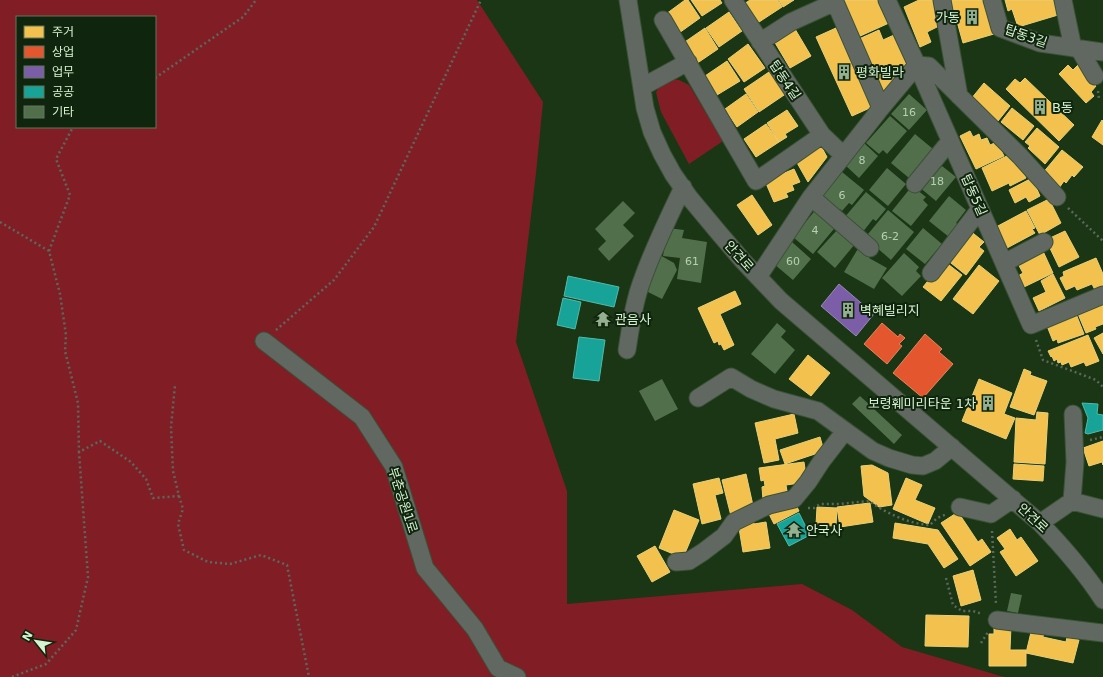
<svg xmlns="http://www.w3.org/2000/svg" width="1103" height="677" font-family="'DejaVu Sans','Noto Sans KR',sans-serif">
	<rect width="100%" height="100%" fill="#1a3615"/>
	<!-- green -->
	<path fill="#811e25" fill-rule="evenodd" d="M0,0H477L543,102L536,173L516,342L567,491V604L802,584L852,610L902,647L1004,677H0ZM17,17H155V127H17Z
		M669,78L679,80L689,85L723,141L689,164L661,112L656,92L662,82Z"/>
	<!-- homes -->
	<path fill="#f2c14e" stroke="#ead076" d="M685,0H688L700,18L679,33L666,14Z
		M691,0H720L722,3L702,16Z
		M750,0H778L782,7L756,24L744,4Z
		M779,0H794L783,7Z
		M841,0H878L889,23L858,37Z
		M919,0H934L939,11L934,13L939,26L927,32L931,42L920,47L904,7Z
		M951,0H984L994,34L963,43Z
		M1005,0H1053L1058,15L1018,27L1012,9L1008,11Z
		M729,12L742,31L719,47L706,28Z
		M705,28L718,49L693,66L679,46Z
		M836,28L872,107L852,116L816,37Z
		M795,29L811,56L790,68L774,41Z
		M879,30L883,40L894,35L907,66L883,93L859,39Z
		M748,44L765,68L744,82L728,59Z
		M727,61L740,81L717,95L705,76Z
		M1080,63L1091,81L1096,86L1091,92L1094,96L1086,103L1059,74L1068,65L1073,70Z
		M772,70L787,93L759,112L744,89Z
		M1025,78L1074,125L1059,141L1006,89L1015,79L1020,83Z
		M984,83L1010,106L998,121L971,99Z
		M746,94L758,112L737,127L725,109Z
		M1012,108L1034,126L1023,140L1001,122Z
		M787,110L798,126L785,134L787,137L779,142L767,123Z
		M1102,120L1103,121V145L1092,137Z
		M766,124L779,142L756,157L744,139Z
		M1037,128L1059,147L1045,164L1028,148L1030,146L1025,142Z
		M970,131L973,137L979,134L981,140L987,138L990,145L997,142L1004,156L976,169L960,136Z
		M821,146L827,157L808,182L796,161Z
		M1062,150L1083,167L1074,177L1072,175L1066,183L1064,181L1059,188L1042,174Z
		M1013,153L1026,178L1010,186L1009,183L992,191L982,168Z
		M794,169L800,182L792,185L794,190L786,193L788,197L774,202L765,181Z
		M1032,178L1040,196L1029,202L1026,197L1015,203L1009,190Z
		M752,195L772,225L758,235L737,205Z
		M1049,199L1061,223L1040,235L1027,210Z
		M1026,211L1035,228L1032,229L1035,233L1007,248L996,227Z
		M969,230L984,242L979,247L984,251L966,275L946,259Z
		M1065,231L1079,257L1059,267L1048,244L1050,238Z
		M1042,249L1053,273L1024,287L1018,276L1023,273L1017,262Z
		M1096,258L1103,274V286L1095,290L1092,284L1077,290L1075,286L1066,290L1060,278L1064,276L1063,272Z
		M944,261L962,275L941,301L923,287Z
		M979,265L999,281L973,314L953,299Z
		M1053,274L1065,298L1039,311L1033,298L1046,292L1041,281Z
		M735,291L741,304L720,314L734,345L724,350L721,344L719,345L718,341L714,343L698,308Z
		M1103,298V324L1095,327L1096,329L1086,333L1076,309Z
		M1074,309L1084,334L1058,343L1057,339L1053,341L1045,321Z
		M1103,333V354L1094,338Z
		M1088,335L1099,361L1086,366L1084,362L1071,367L1069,362L1062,365L1061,362L1058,363L1057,359L1054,361L1052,356L1051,357L1048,351Z
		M808,355L830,373L811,396L789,379Z
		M1024,369L1031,372L1030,375L1047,381L1034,415L1010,407Z
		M979,379L1012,393L1004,414L1015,418L1006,439L962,421Z
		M1037,412L1048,413L1045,464L1014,462L1016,418L1036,420Z
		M794,414L798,433L775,439L779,460L764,463L755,423Z
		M820,437L824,451L785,464L780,450Z
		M1103,441V465L1102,462L1089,466L1083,448Z
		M804,462L807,482L786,485L788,497L763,500L762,487L765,486L764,480L761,481L759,468Z
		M1014,464L1044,466L1043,481L1013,479Z
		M872,465L888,473L892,505L879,507L864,496L861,466Z
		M746,474L754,510L731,516L722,480Z
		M719,478L723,493L715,495L721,519L702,524L693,484Z
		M906,478L922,485L915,500L935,508L928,524L893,509Z
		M795,503L799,511L774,524L768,512Z
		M870,503L873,522L840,527L837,507Z
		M817,507L837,508L836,526L816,525Z
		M674,510L699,520L683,558L659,548Z
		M958,512L978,542L982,539L991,552L970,566L941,523Z
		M753,520L754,524L766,522L770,548L743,552L738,522Z
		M895,523L938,530L958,559L944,568L928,544L893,538Z
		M1010,529L1017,540L1021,537L1038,561L1016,576L1000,552L1005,549L997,538Z
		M655,546L670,572L652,582L637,556Z
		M973,570L981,600L961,606L953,576Z
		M926,615L969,616L968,647L925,646Z
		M994,626H1011L1010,650H1026V666H989V634H994Z
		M1032,628L1044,631L1043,637L1066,642L1067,637L1079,640L1073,663L1026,653Z"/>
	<!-- shops -->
	<path fill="#e4572e" stroke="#e0865f" d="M882,323L898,337L900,334L905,338L899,344L902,346L887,364L864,344Z
		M925,334L942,349L939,352L953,364L923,398L893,373Z"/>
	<!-- offices -->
	<path fill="#7b5ea7" stroke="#978ab4" d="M839,284L874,314L856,336L821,306Z"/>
	<!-- public -->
	<path fill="#17a398" stroke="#51bba9" d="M568,276L619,287L614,307L564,296Z
		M563,298L581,302L575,329L557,325Z
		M579,337L605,340L599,381L573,378Z
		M1082,403L1098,404L1097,414L1103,415V430L1088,434L1085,433L1088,418Z
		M799,513L810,535L789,546L777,524Z"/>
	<!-- building -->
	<path fill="#526f4c" d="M909,94L927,110L909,130L891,114Z
		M890,116L907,131L887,154L883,150L879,154L866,143Z
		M915,134L933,149L909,178L891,163Z
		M864,143L878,156L859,178L845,165Z
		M942,166L956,177L936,201L918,186L934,167L938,170Z
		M887,168L906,184L888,206L869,190Z
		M842,172L864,190L852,205L849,203L842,211L840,209L836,214L819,200Z
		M912,186L926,197L923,200L928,205L911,226L892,211Z
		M866,192L886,209L876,221L873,219L862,233L844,218Z
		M949,196L966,210L956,223L959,225L949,237L929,221Z
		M623,201L635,213L623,225L634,236L609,261L598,249L606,241L595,229Z
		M818,207L838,224L813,254L793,237Z
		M888,210L914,232L891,260L868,240L871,237L868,234Z
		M668,228L684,230L682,238L707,242L701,283L677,279L680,258L663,256Z
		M923,228L942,244L925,264L906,249Z
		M838,229L855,244L835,268L817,252Z
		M792,242L811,259L793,280L774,264Z
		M859,247L871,254L869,258L887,268L874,289L844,272Z
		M904,253L919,267L916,271L921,276L902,296L882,278Z
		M658,254L674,263L677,270L662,299L640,288Z
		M777,323L786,331L781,337L795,350L775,374L751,354Z
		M662,379L678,409L655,421L639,391Z
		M860,396L902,435L894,444L852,404Z
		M1011,593L1022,595L1018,613L1007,611Z"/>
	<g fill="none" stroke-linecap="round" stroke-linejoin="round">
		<defs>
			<path id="minor" d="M628,0L645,108L652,132L662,154L673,174L689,197L719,233L743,261L781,301L1040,523C1063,547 1085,572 1103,600
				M733,0L822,135L843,155
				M887,0L917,65L1031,325L1103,295
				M942,0L959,96
				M992,0L1000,28L1040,43L1103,52
				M1063,0L1073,48
				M663,20L756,181L822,135
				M760,42L791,22L835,2L881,108
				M1079,49L1095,76
				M642,87L688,62
				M915,184L950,141
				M811,197L870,248
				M1004,263L1044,242
				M931,273L980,209
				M758,277L811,197L881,108L917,65L929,66L1020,156L1057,197
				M264,341L362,417L394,467L425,568L475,629L498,668L517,677
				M627,350C631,325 634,301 643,278C654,247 669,217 683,187
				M698,398L731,377L751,389L774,399L818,411L873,451L889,458L912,465L923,466L935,461L952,447
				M1072,501L1075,462L1073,414
				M960,507L991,514L1013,499
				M1040,523L1072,501L1103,509
				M676,562L689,561L703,552L724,536L734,522L769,505L794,499L808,482L821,462L845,431
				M997,620L1103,633"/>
		</defs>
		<!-- minor casing -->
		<use href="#minor" stroke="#3a5236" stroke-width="19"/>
		<!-- path -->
		<path stroke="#5c685b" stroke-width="2.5" stroke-dasharray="2 3" stroke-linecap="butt" d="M155,78L243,17L256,0
			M1098,91L1099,99
			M1068,208L1103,241
			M0,222L49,251L60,294L66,335L65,351L78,403L79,452L100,441L131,462L146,479L153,498L179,496L173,471L171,427L175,385
			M49,251L70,195L56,159L73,127
			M276,330L334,280L374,227L481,0
			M1036,340L1043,360L1096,380L1103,387
			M1090,440L1103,437
			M179,496L183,509L178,524L184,550L208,562L230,564L261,555L287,565L309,677
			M808,508H814L820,504H839L869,501C886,513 909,524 930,525L937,518L947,514
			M992,531L996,604
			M946,578L953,605L962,611H973L982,614
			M981,643L988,632
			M12,677L46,664L76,630L88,577L79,452"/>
		<!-- minor -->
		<use href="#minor" stroke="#616861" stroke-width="17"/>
	</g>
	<!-- icons -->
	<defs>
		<symbol id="building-bare" viewBox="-9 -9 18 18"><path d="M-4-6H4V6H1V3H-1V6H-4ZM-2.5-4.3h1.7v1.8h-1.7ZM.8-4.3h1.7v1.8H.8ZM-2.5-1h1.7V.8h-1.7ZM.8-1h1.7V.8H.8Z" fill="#95b090" stroke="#10250d" stroke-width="2.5" paint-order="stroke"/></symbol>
		<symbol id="temple-bare" viewBox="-9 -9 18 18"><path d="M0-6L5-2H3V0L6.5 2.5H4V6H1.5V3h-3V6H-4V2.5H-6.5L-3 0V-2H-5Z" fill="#95b090" stroke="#10250d" stroke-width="2.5" paint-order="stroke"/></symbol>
	</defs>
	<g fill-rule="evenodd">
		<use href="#building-bare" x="961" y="6" width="22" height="22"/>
		<use href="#building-bare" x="833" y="61" width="22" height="22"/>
		<use href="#building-bare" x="1029" y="96" width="22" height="22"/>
		<use href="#building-bare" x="837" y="299" width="22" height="22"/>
		<use href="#temple-bare" x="592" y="308" width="22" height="22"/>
		<use href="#building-bare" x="977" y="392" width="22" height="22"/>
		<use href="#temple-bare" x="783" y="519" width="22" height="22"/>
	</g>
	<g text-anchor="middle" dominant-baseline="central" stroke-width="4" stroke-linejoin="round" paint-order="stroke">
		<!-- number labels -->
		<g font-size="11" fill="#b6d1b0">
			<text x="909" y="112">16</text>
			<text x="862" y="160">8</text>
			<text x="937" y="181">18</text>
			<text x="842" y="195">6</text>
			<text x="815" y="230">4</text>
			<text x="890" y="236">6-2</text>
			<text x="692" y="261">61</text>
			<text x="793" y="261">60</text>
		</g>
		<!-- poi labels -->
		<g font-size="13" fill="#d7f2d2" stroke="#10250d" text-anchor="start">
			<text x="960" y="17" text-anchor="end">가동</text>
			<text x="856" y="72">평화빌라</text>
			<text x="1052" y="107">B동</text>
			<text x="860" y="310">벽혜빌리지</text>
			<text x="615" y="319">관음사</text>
			<text x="976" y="403" text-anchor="end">보령훼미리타운 1차</text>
			<text x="806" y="530">안국사</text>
		</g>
		<!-- street labels -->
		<g font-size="13" fill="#d7f2d2" stroke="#10250d">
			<text transform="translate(1026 36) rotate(19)">탑동3길</text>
			<text transform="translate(785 80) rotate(56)">탑동4길</text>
			<text transform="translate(974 195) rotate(66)">탑동5길</text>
			<text transform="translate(739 256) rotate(48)">안견로</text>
			<text transform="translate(403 500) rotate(72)">부춘공원1로</text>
			<text transform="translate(1033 518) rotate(43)">안견로</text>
		</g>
	</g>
	<!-- legend -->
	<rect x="16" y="16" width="140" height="112" fill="#10250d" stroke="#60775c"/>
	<rect x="24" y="26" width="20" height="12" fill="#f2c14e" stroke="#60775c"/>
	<text x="52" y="36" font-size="12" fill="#d7f2d2">주거</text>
	<rect x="24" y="46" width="20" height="12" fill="#e4572e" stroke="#60775c"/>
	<text x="52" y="56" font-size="12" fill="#d7f2d2">상업</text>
	<rect x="24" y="66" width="20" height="12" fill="#7b5ea7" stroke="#60775c"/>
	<text x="52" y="76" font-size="12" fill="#d7f2d2">업무</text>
	<rect x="24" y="86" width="20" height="12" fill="#17a398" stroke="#60775c"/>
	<text x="52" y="96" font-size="12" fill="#d7f2d2">공공</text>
	<rect x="24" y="106" width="20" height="12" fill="#526f4c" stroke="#60775c"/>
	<text x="52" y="116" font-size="12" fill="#d7f2d2">기타</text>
	<!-- north arrow -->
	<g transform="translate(36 641) rotate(300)" stroke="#10250d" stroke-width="3" paint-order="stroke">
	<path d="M0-3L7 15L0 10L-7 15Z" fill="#d7f2d2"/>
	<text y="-6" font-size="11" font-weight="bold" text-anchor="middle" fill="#d7f2d2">N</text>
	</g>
</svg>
